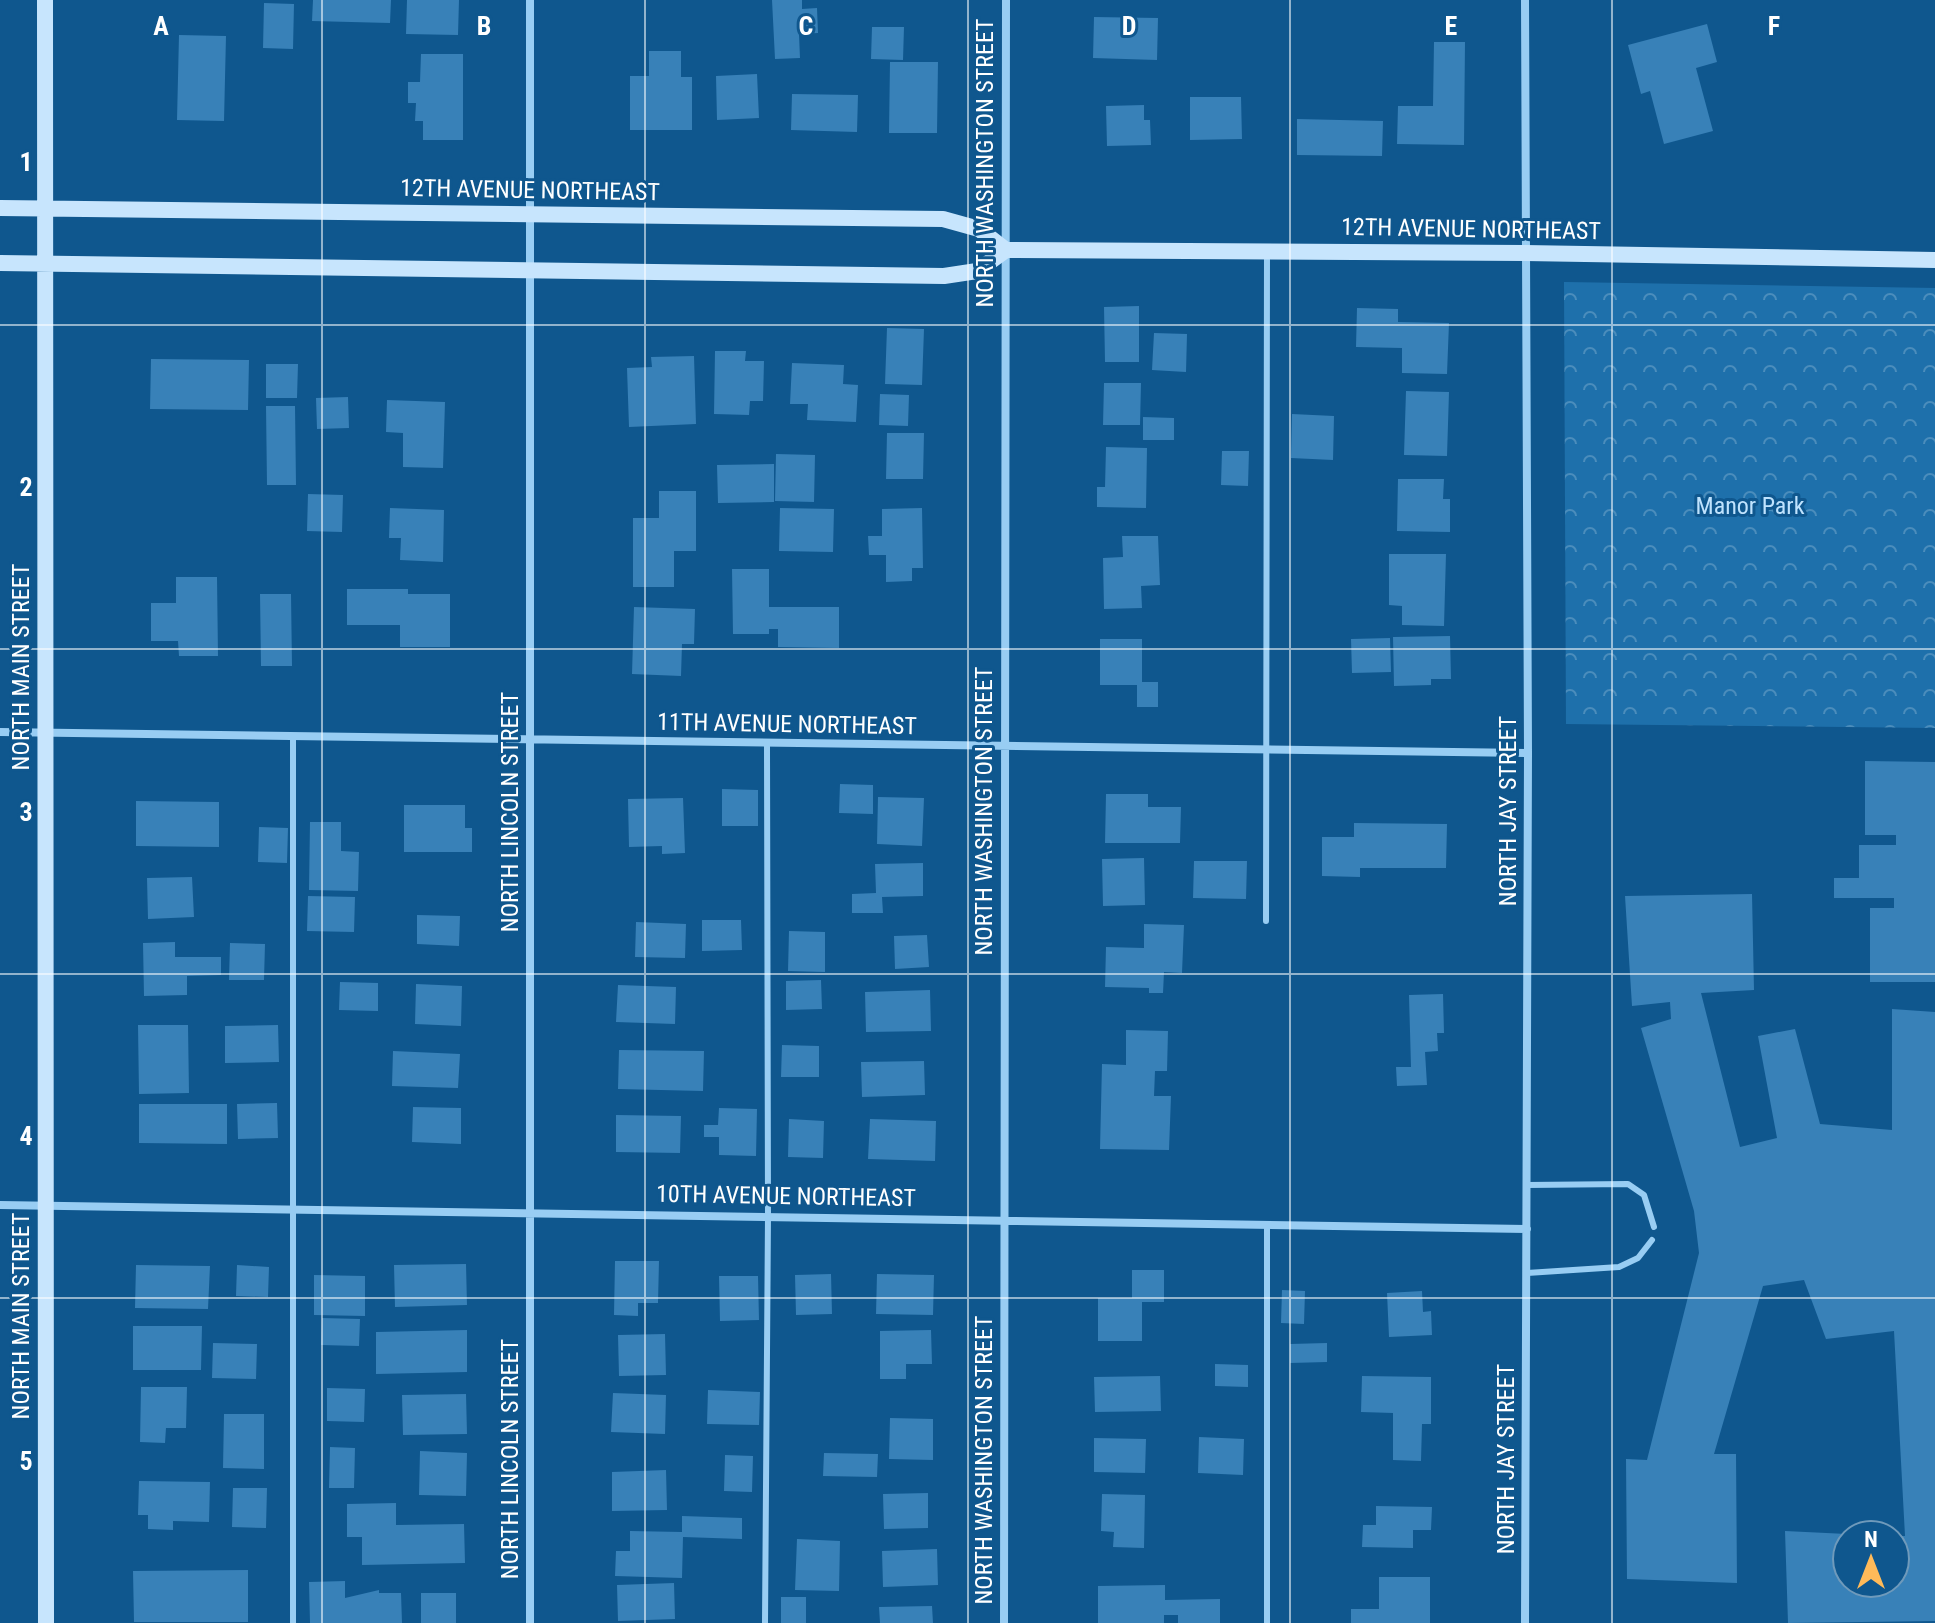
<svg xmlns="http://www.w3.org/2000/svg" width="1935" height="1623" font-family="'Roboto Condensed',sans-serif">
	<defs>
		<pattern id="park-crowns" width="20" height="18" patternUnits="userSpaceOnUse" patternTransform="scale(2)"><rect width="20" height="18" fill="#1e70ab"/><path d="M2 6a3 3 0 1 1 6 0M12 15a3 3 0 1 1 6 0" fill="none" stroke="#4b8dbc"/></pattern>
	</defs>
	<rect width="100%" height="100%" fill="#0f578e"/>
	<!-- park -->
	<path fill="url(#park-crowns)" d="M1564,282L1935,288V728L1566,724Z"/>
	<!-- building -->
	<path fill="#3881b8" d="M313,0H391L390,23L312,21Z
		M407,0H459L458,35L406,34Z
		M772,0H802V9L817,8L818,33L799,34L800,58L775,59Z
		M264,3L294,4L293,49L263,48Z
		M1094,17L1158,18L1157,60L1093,58Z
		M1707,24L1717,62L1696,68L1713,131L1664,144L1650,91L1641,94L1628,45Z
		M872,27H904L903,60L871,59Z
		M179,35L226,36L224,121L177,120Z
		M1434,42H1465L1464,145L1397,144L1398,106H1433Z
		M649,51H681V77H692V130H630V76H649Z
		M421,54H463V140H423V121H415L416,103H408V82H420Z
		M890,62H938L937,133H889Z
		M757,74L759,118L717,120L716,76Z
		M792,94L858,95L857,132L791,130Z
		M1190,97H1241L1242,139L1190,140Z
		M1144,105V120H1150L1151,145L1107,146L1106,106Z
		M1297,119L1383,121L1382,156L1297,155Z
		M1139,306V362H1105L1104,307Z
		M1357,308L1398,309V322L1449,323L1447,374L1402,373V348L1356,347Z
		M887,328L924,329L922,385L885,384Z
		M1154,333L1187,334L1186,372L1152,370Z
		M715,351H746L745,361H764L763,401H750L749,415L714,414Z
		M694,356L696,424L629,427L627,368L652,367L651,357Z
		M151,359L249,360L248,410L150,409Z
		M792,363L844,365L843,384L858,385L856,422L807,420L808,404H790Z
		M266,364H298L297,398H266Z
		M1104,383H1141L1140,425H1103Z
		M1406,391L1449,392L1447,456L1404,455Z
		M880,394L909,395L908,426L879,425Z
		M348,397L349,428L317,429L316,398Z
		M387,400L445,402L443,468L403,467V433L386,432Z
		M266,406H295L296,485H267Z
		M1292,414L1334,416L1333,460L1291,458Z
		M1143,417L1174,418V440H1143Z
		M887,433H924L923,479H886Z
		M1106,447L1147,448L1146,508L1097,507V487H1105Z
		M1222,451H1249L1248,486L1221,485Z
		M776,454L815,455L814,502L775,501Z
		M774,464V502L718,503L717,465Z
		M1398,479H1444L1443,499H1450V532L1397,531Z
		M659,491H696V551H674V587H633V518H659Z
		M308,494L343,495L342,532L307,531Z
		M390,508L444,510L443,562L400,560L401,538H389Z
		M780,508L834,509L833,552L779,551Z
		M922,508L923,568H912V581L886,582V555H869L868,536H882V509Z
		M1122,536H1158L1160,585L1141,586L1142,608L1104,609L1103,558L1123,557Z
		M1389,554H1446L1444,626L1402,625V606L1389,605Z
		M732,569H769V607H839V648L778,647V629H769V634H733Z
		M176,577H217L218,656H179L178,641H151V603H176Z
		M347,589H408V594H450V647H400V625H347Z
		M260,594H291L292,666H261Z
		M634,607L695,609L694,644H682L681,676L632,674Z
		M1450,636L1451,679H1431V685L1394,686L1393,637Z
		M1390,638L1391,672L1352,673L1351,639Z
		M1100,639H1142V682H1158V707H1137V685H1100Z
		M1865,761L1935,762V982H1870V908H1894V898H1834V878H1859V845H1896V835H1865Z
		M840,784L873,785V814L839,813Z
		M722,789L758,790V826H722Z
		M1106,794H1148V807H1181L1180,843H1105Z
		M878,797L924,798L922,846L877,844Z
		M683,798L685,853L662,854V846L629,847L628,799Z
		M136,801L219,802V847L136,846Z
		M404,805H465V828H472V852H404Z
		M310,822H341V851L359,852L358,891L309,890Z
		M1354,823L1447,824L1446,868H1360V877L1322,876V837H1354Z
		M259,827L288,828L287,863L258,862Z
		M1144,858L1145,905L1103,906L1102,859Z
		M1194,861H1247L1246,899L1193,898Z
		M923,863V896L882,897L883,913H852V894L876,893L875,864Z
		M192,877L194,917L148,919L147,878Z
		M1752,894L1754,990L1701,993L1740,1147L1777,1138L1758,1036L1795,1029L1820,1124L1892,1130V1009L1935,1012V1621L1788,1623L1785,1531L1847,1534V1583H1895V1536H1905L1894,1331L1826,1339L1804,1280L1763,1286L1714,1454H1736L1737,1583L1627,1579L1626,1459L1647,1460L1699,1253L1694,1211L1641,1028L1671,1019L1670,1002L1632,1006L1625,896Z
		M308,896L355,897L354,932L307,931Z
		M417,915L460,916L459,946L417,944Z
		M702,920H741L742,950L702,951Z
		M636,922L686,924L685,958L635,957Z
		M1144,924L1184,925L1182,973L1164,972L1163,993H1149V988L1105,987L1106,947L1144,948Z
		M789,931L825,932V972L788,971Z
		M927,935L929,967L895,969L894,936Z
		M175,942V957H221V975L187,976V995L144,996L143,943Z
		M230,943L265,944L264,980H229Z
		M821,980L822,1009L786,1010V981Z
		M340,982L378,983V1011L339,1010Z
		M416,984L462,986L461,1026L415,1024Z
		M618,985L676,987L675,1024L616,1022Z
		M930,990L931,1031L866,1032L865,992Z
		M1443,994L1444,1033H1437L1438,1051L1425,1052L1427,1085L1397,1086L1396,1067H1411L1409,995Z
		M138,1025H188L189,1093L139,1094Z
		M278,1025L279,1062L225,1063V1026Z
		M1126,1030L1168,1031L1167,1071H1155L1154,1096H1171L1169,1150L1100,1149L1102,1064L1126,1065Z
		M782,1045L819,1046V1077H781Z
		M619,1050L704,1051L703,1091L618,1089Z
		M393,1051L460,1054L458,1088L392,1086Z
		M924,1061L925,1095L862,1097L861,1062Z
		M277,1103L278,1138L238,1139L237,1104Z
		M139,1104H227V1144L139,1143Z
		M413,1107L461,1108V1144L412,1142Z
		M719,1108L757,1109L756,1156L719,1155V1137H704V1125H718Z
		M616,1115L681,1116L680,1153L616,1152Z
		M789,1119L824,1121L823,1158L788,1157Z
		M870,1119L936,1121L935,1161L868,1159Z
		M615,1261H659L658,1303H638V1316L614,1315Z
		M466,1264L467,1305L395,1307L394,1265Z
		M136,1265L210,1266L208,1309L135,1308Z
		M237,1265L269,1267L268,1297L236,1296Z
		M1132,1270H1164V1302H1142V1341H1098V1298H1132Z
		M831,1274L832,1314L796,1315L795,1275Z
		M877,1274L934,1275L933,1315L876,1314Z
		M314,1275L365,1276V1316L314,1315Z
		M719,1276H758L759,1320L720,1321Z
		M1282,1290L1305,1291L1304,1324L1281,1323Z
		M1422,1291L1423,1312L1431,1311L1432,1335L1389,1337L1387,1293Z
		M322,1318L360,1319L359,1346L321,1345Z
		M133,1326H202L201,1370H133Z
		M467,1330V1372L376,1374V1332Z
		M931,1330L932,1364H906V1379H880V1331Z
		M665,1334L666,1375L619,1376L618,1335Z
		M213,1343L257,1344L256,1379L212,1378Z
		M1327,1343V1362L1290,1363V1344Z
		M1215,1364L1248,1365V1387L1215,1386Z
		M1160,1376L1161,1411L1095,1412L1094,1377Z
		M1362,1376L1431,1377V1424H1422L1421,1461L1393,1460V1413L1361,1412Z
		M141,1387H187L186,1428H166L165,1443L140,1442Z
		M327,1388L365,1389L364,1422L327,1421Z
		M708,1390L760,1392L759,1425L707,1424Z
		M613,1393L666,1395L665,1434L611,1432Z
		M466,1394L467,1434L403,1435L402,1395Z
		M224,1414H264V1469L223,1468Z
		M890,1418L933,1419V1460L889,1459Z
		M1199,1437L1244,1439L1243,1475L1198,1473Z
		M1094,1438L1146,1439L1145,1473L1094,1472Z
		M330,1447L355,1448L354,1488H329Z
		M420,1451L467,1453L466,1496L419,1495Z
		M824,1453L878,1454L877,1477L823,1476Z
		M725,1455L753,1456L752,1492L724,1491Z
		M666,1470L667,1510L612,1511V1472Z
		M139,1481L210,1482L209,1522L173,1521V1530L148,1529V1515H138Z
		M233,1488H267L266,1528L232,1527Z
		M928,1493V1528L884,1529L883,1494Z
		M1102,1494L1145,1495L1144,1548L1113,1547L1114,1532L1101,1531Z
		M396,1503V1525L464,1524L465,1563L362,1565V1537H347V1504Z
		M1376,1506L1432,1507L1431,1530H1413V1548L1362,1547L1363,1525H1376Z
		M682,1516L742,1518V1539L683,1537L682,1578L615,1576L616,1551H630V1531L682,1532Z
		M797,1539L840,1541L839,1591L795,1590Z
		M937,1549L938,1585L883,1587L882,1551Z
		M248,1570V1622H134L133,1571Z
		M1379,1577H1430V1623H1351V1609H1379Z
		M345,1581V1598L379,1590V1593H401L402,1623H310L309,1582Z
		M674,1583L675,1619L618,1621L617,1585Z
		M1165,1585V1600L1220,1599V1623H1178V1615H1164V1623H1098V1586Z
		M421,1593H456V1623H421Z
		M781,1597H806V1623H781Z
		M932,1606L933,1623H880L879,1607Z"/>
	<g fill="none" stroke-linecap="round" stroke-linejoin="round">
		<!-- lane -->
		<path stroke="#98cdf3" stroke-width="6" d="M1266,921L1267,253
			M1527,1185L1628,1184L1644,1195L1654,1227
			M1267,1224V1623
			M1527,1273L1619,1267L1638,1258L1652,1240
			M293,1623V738
			M765,1623L768,1216L767,745"/>
		<!-- street -->
		<path stroke="#98cdf3" stroke-width="8" d="M1525,0L1528,753L1525,1623
			M0,732L1528,753
			M0,1205L1527,1229
			M530,1623V0
			M1004,1623L1006,0"/>
		<!-- secondary -->
		<path stroke="#c7e5fd" stroke-width="16" d="M45,0L46,1623
			M0,208L943,219L979,229L1006,250
			M0,263L944,276L977,271L1006,250L1525,253L1935,260"/>
	</g>
	<!-- grid -->
	<path fill="none" stroke="#fff" stroke-width="2" stroke-opacity="0.55" d="M322,0V1623M645,0V1623M968,0V1623M1290,0V1623M1612,0V1623M0,325H1935M0,649H1935M0,974H1935M0,1298H1935"/>
	<g text-anchor="middle" dominant-baseline="central" stroke-width="6" stroke-linejoin="round" paint-order="stroke">
		<!-- street labels -->
		<g font-size="24" fill="#fff" stroke="#0f578e">
			<text transform="translate(985 163) rotate(-90)">NORTH WASHINGTON STREET</text>
			<text transform="translate(530 190) rotate(1)">12TH AVENUE NORTHEAST</text>
			<text transform="translate(1471 229) rotate(1)">12TH AVENUE NORTHEAST</text>
			<text transform="translate(21 667) rotate(-90)">NORTH MAIN STREET</text>
			<text transform="translate(787 724) rotate(1)">11TH AVENUE NORTHEAST</text>
			<text transform="translate(984 811) rotate(-90)">NORTH WASHINGTON STREET</text>
			<text transform="translate(1508 811) rotate(-90)">NORTH JAY STREET</text>
			<text transform="translate(510 812) rotate(-90)">NORTH LINCOLN STREET</text>
			<text transform="translate(786 1196) rotate(1)">10TH AVENUE NORTHEAST</text>
			<text transform="translate(21 1316) rotate(-90)">NORTH MAIN STREET</text>
			<text transform="translate(510 1459) rotate(-90)">NORTH LINCOLN STREET</text>
			<text transform="translate(1506 1459) rotate(-90)">NORTH JAY STREET</text>
			<text transform="translate(984 1460) rotate(-90)">NORTH WASHINGTON STREET</text>
		</g>
		<!-- park labels -->
		<g font-size="24" fill="#bfe3fe" stroke="#0f578e">
			<text x="1750" y="506">Manor Park</text>
		</g>
	</g>
	<g font-size="26" text-anchor="middle" font-weight="bold" fill="#fff" stroke="#0f578e" stroke-width="6" stroke-linejoin="round" paint-order="stroke">
		<text x="161" y="35">A</text>
		<text x="484" y="35">B</text>
		<text x="806" y="35">C</text>
		<text x="1129" y="35">D</text>
		<text x="1451" y="35">E</text>
		<text x="1774" y="35">F</text>
		<text x="26" y="171">1</text>
		<text x="26" y="496">2</text>
		<text x="26" y="821">3</text>
		<text x="26" y="1145">4</text>
		<text x="26" y="1470">5</text>
	</g>
	<!-- north arrow -->
	<g transform="translate(1871 1559)"><circle r="38" fill="#0f578e" stroke="#6f9abb" stroke-width="2"/>
	<path d="M0-6L14 30L0 20L-14 30Z" fill="#ffba59"/>
	<text y="-12" font-size="22" font-weight="bold" text-anchor="middle" fill="#ffffff">N</text>
	</g>
</svg>
